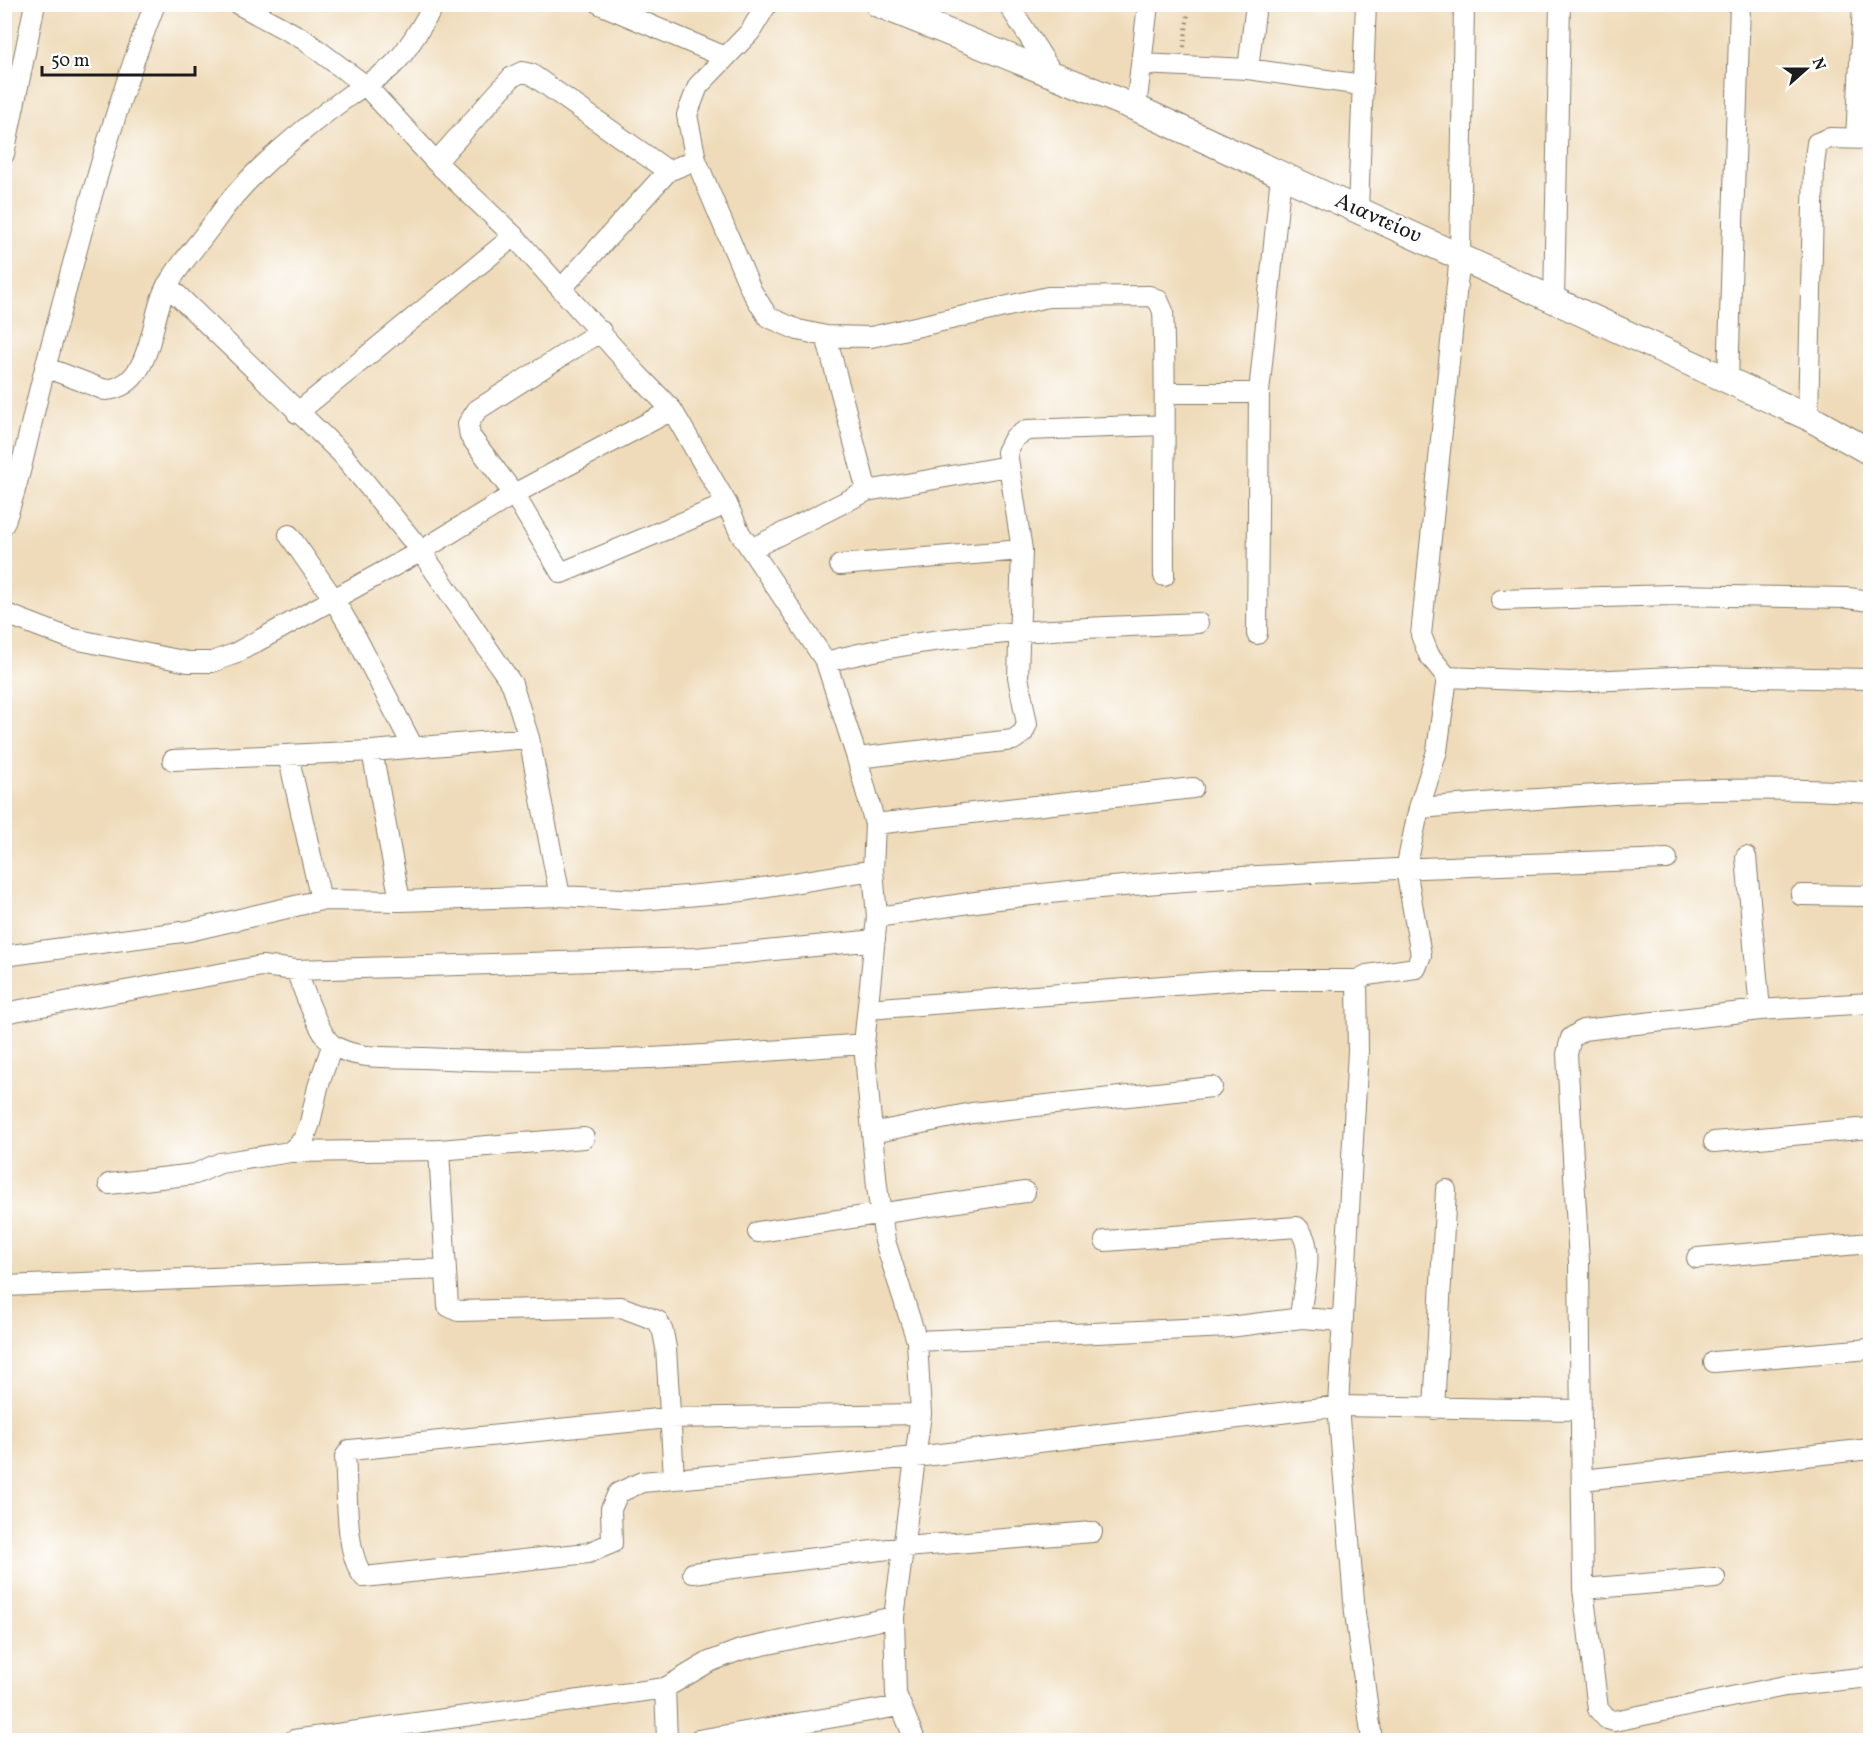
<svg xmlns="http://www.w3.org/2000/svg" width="1875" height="1745" font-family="Vollkorn,serif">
	<rect width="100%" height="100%" fill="#fff"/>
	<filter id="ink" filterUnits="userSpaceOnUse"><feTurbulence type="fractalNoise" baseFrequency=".0167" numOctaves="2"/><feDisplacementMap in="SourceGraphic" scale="12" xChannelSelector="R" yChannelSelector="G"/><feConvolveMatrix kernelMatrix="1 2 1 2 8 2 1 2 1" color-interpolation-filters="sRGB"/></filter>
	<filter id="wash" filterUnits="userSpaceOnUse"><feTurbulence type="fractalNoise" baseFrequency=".008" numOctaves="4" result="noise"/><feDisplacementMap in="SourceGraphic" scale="24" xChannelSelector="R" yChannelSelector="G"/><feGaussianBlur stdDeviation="1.35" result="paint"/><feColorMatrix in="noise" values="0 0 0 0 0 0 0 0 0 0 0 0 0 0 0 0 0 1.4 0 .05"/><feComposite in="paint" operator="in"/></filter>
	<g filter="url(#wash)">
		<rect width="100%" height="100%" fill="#efdbb9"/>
	</g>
	<g filter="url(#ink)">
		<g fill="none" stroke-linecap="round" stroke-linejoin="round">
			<defs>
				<path id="minor" d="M238,4L303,39L366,86L436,162L514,236L637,374L672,410L727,504L740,533L826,662L857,758L875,824L873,870L877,917L864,1044L877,1187L885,1241L917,1341L921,1414L894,1617L896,1694L915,1740
					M600,4L725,57
					M767,4L750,32L698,86L687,115L696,160L751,290L768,317L798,330L826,336L871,337L1048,297L1149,296L1158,300L1163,311C1167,399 1163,488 1164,576
					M1008,4L1053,74
					M1141,64L1248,69L1362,85
					M1248,69L1256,4
					M1136,108L1148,4
					M1856,139L1863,4
					M4,154L35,4
					M436,162L512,77L522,72L531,74L668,171L696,160
					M1358,209L1366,4
					M167,285L342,454L421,551L512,684L529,738L560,896L641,900L743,891L873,870
					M562,288L668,171
					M1554,300L1560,4
					M601,331L477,410L468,424L470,436L514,494L561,573L727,504
					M826,336L867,491
					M45,367L105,390C155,387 149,314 168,284C182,261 201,241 217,218C247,174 305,127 350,95C365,84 384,76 397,61C412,44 423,23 435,4
					M1728,380L1740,4
					M1166,393H1259
					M297,413L514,236
					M1808,417L1814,165L1817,143L1830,138L1870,139
					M4,524C23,472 31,418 46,365C78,245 109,121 155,4
					M289,535L333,598L357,639L413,747
					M751,549L867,491L1008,466
					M840,565L1022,550
					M1501,600L1672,595L1848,598L1870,601
					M4,613L69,638L188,662H212L234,654L421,551L514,494L672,410
					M1257,634L1259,393L1281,175
					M826,662C947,630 1073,629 1198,623
					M1447,677L1570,682L1694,676L1870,679
					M372,751L400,901
					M288,755L321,900
					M857,758L1013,740L1023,733L1027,724L1018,677L1022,550L1007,452L1014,438L1027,430L1163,425
					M173,760L372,751L529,738
					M1419,808C1569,796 1721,783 1870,793
					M875,824L1193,788
					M1746,857L1760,1010
					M1801,895L1870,896
					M877,917C920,911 964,903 1007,898C1226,872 1447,867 1667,859
					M4,956L189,931L321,900L400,901L560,896
					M296,970C302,986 321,1039 334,1046C359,1061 396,1056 424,1058C571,1066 717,1055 864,1044
					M1870,1003L1760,1010L1583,1030L1571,1038L1567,1054L1579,1262L1583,1589L1598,1709L1607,1719L1614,1721L1785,1686L1870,1677
					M868,1009L1239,980H1357
					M4,1013L262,966L296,970L696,958L875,940
					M872,1133L972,1113L1212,1087
					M1714,1142L1870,1128
					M439,1150L448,1306L458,1311L621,1307L658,1321L663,1332L666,1348L674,1477
					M290,1152L439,1150L584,1138
					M109,1184L195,1174L220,1163L290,1152L304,1139L310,1123L318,1087L332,1046
					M758,1232L1025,1192
					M1105,1241L1297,1227C1316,1246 1304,1283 1301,1309L1302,1318
					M1697,1258L1870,1243
					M4,1286L444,1269
					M917,1341L1229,1327L1302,1318L1342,1321
					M1714,1362L1870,1349
					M1434,1409L1446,1190
					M921,1414L668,1418L350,1450L345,1457C348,1490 344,1553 364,1577L588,1553L612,1543L611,1509L618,1493L642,1482L916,1457L1338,1406L1358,1051L1357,980L1367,975L1416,968L1421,955L1406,869L1419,808L1437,751L1447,677L1429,655L1421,635L1460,255L1464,4
					M1582,1480L1870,1449
					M693,1573L905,1547L1092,1532
					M1583,1589L1715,1578
					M665,1688L667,1740
					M294,1740L665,1688L709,1662L740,1650L894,1617
					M698,1740L900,1706
					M1372,1740L1355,1613L1338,1406L1579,1410"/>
				<path id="major" d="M878,4L1136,108L1808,417L1870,452"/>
			</defs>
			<!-- minor casing -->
			<use href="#minor" stroke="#867c6a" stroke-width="22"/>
			<!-- major casing -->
			<use href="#major" stroke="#867c6a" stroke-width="28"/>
			<!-- path -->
			<path stroke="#867c6a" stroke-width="4" stroke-dasharray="1.5 4.5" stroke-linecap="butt" d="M1184,47L1189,4"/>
			<!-- minor -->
			<use href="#minor" stroke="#fff" stroke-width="20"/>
			<!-- major -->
			<use href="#major" stroke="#fff" stroke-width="26"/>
		</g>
	</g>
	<g text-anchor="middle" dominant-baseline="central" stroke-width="4.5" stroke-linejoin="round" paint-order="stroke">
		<!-- street labels -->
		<g font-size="22" fill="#1c1c1c" stroke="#fff">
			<text transform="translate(1378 219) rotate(24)">Αιαντείου</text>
		</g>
	</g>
	<!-- margin -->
	<rect width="1875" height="1745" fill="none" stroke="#fff" stroke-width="24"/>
	<!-- north arrow -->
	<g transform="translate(1806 69) rotate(69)" stroke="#ffffff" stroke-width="4.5" paint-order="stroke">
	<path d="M0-4.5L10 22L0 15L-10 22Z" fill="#1c1c1c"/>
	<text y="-9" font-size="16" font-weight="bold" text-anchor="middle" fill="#1c1c1c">N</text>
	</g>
	<!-- scale -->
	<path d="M42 66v9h153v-9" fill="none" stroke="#1c1c1c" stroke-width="3"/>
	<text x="51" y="66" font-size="18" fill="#1c1c1c" stroke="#ffffff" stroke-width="4.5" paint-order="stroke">50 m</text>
</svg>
